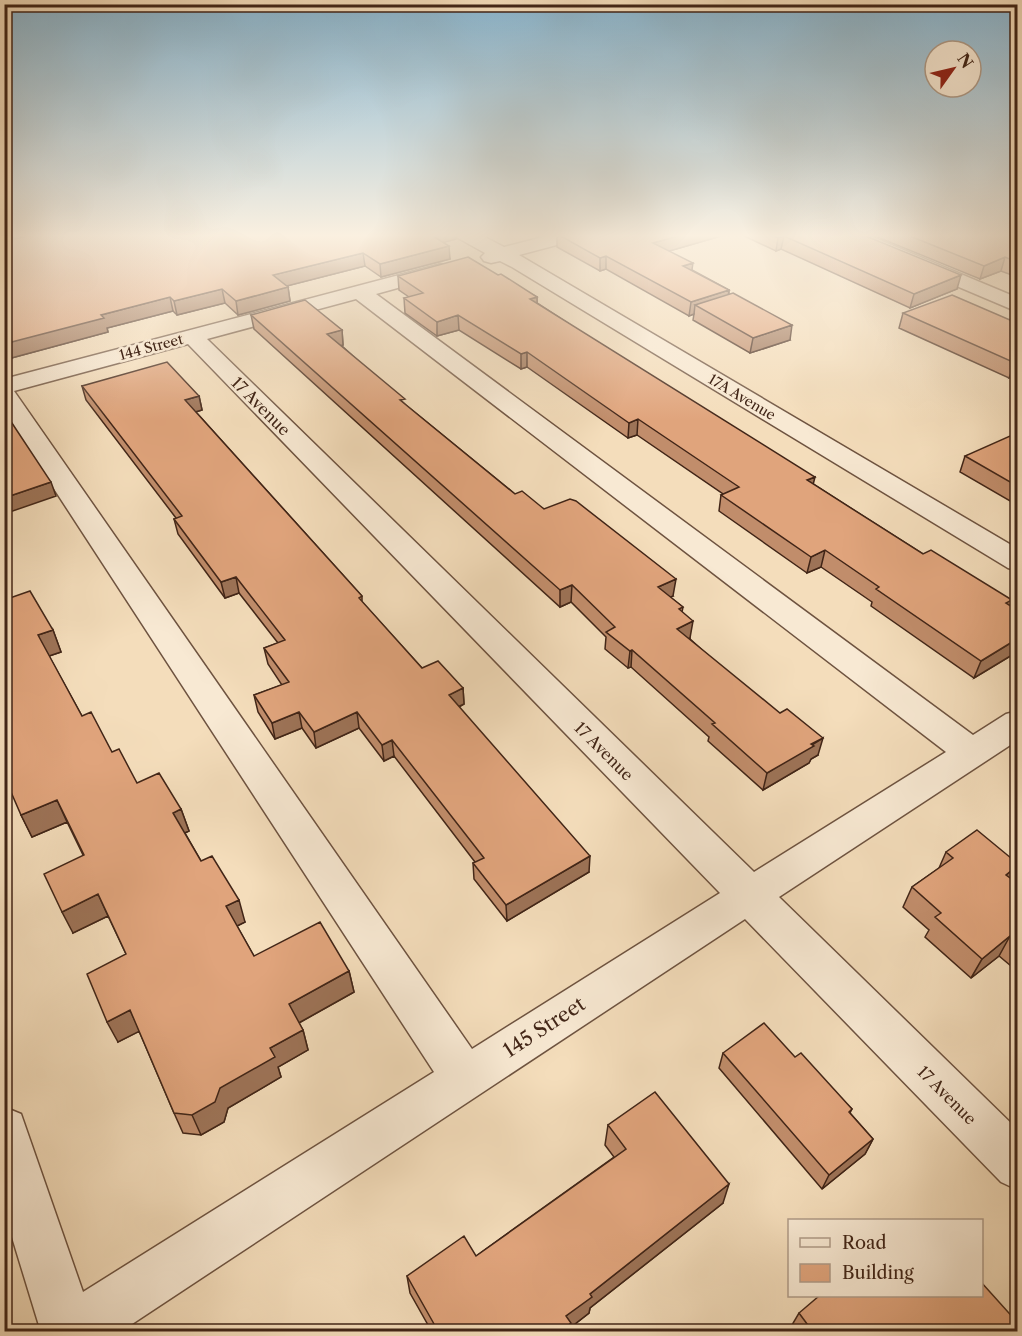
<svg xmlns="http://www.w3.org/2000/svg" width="1022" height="1336" font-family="'Libre Caslon Text',serif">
	<rect width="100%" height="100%" fill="#f4ddbb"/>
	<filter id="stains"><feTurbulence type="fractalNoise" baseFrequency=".00333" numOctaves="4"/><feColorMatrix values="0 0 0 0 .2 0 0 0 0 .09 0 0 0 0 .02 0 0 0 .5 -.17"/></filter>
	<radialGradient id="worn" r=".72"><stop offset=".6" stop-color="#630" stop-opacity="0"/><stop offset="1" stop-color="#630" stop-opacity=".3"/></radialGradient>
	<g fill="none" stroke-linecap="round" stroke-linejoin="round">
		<defs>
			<path id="minor" d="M456,234H479L504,247L555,234H585L583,238L519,255L1018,549V571L1008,568L512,267L500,261L491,263L484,261L481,257L485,253L458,238Z
				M841,234H865L1018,298V312L843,238Z
				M441,264L448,266L451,270L448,274L376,294L973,735L1006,714L1018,711V740L779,897L1018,1130V1190L1001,1182L745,919L120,1332H41L4,1211V1107L21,1114L83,1292L434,1072L4,412V379ZM356,299L946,752L754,872L207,339ZM188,344L720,893L472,1049L14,391Z"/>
		</defs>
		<!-- minor casing -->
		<use href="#minor" stroke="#6e5340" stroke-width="3"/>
		<!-- minor -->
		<use href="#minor" fill="#f8e9d3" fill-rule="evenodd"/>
	</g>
	<!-- wall -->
	<path fill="#c18d6b" stroke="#412517" stroke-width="1.5" d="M557,234H728L669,251L692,270L729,290V295L790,340L750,353L693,320L694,314L689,316L606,269L600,271L557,247Z
		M740,234H861L957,289L910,308L781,249L776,251Z
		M870,234H1017V277L1001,271L980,279Z
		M456,239L444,242L450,259L381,277L365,266L286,286L288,287L290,301L238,315L225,303L177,315L173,311L107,328L108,332L4,360V241Z
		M498,275L537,297V303L813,484L923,554L1012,600L1010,606L1017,610V652L974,678L871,606L872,602L821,567L807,573L719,511L721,495L723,494L637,435L628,438L527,367L521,369L459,330L437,336L405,313L404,298L409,297L399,290L398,276Z
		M903,313L1017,323V375L1009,378L899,328Z
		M251,315L342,330L343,345H341L406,405L515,494L544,509L673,596L670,597L683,607L682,612L690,638H689L818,755L811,759L809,763L763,790L708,741L709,737L631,667L628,668L605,649L606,637L571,602L560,607L254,329Z
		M82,386L199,396L202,410L196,412L362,596V602L422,668L463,688L464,704L459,707L589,872L507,921L474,879L473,863L475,862L394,756L384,761L359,728L316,748L302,728L275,739L258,712L254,695L282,685L268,664L264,648L278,643L239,593L225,598L178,534L174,519L176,518L86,400Z
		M1017,440V505L960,472L965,456Z
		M53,630L61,652L49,656L82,716L137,783L181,809L189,831L185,833L201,861L245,922L237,926L254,956L349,971L354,992L299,1023L303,1030L308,1050L278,1067L281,1077L228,1108L224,1122L201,1135L183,1133L174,1113L139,1031L118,1042L126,954L108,916L73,933L83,855L67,822L32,837L21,815Z
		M946,852L1017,868L1012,879L1017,883V971L999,956L971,978L925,937L929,930L903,907L912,887L939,868Z
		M723,1053L795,1057L852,1109L850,1113L873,1139L865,1154L822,1189L719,1068Z
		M608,1125L723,1203L590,1308L589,1313L570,1328V1332H432L410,1293L407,1276L476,1256L614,1157L605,1145Z
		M799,1313L1017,1332H790L789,1330Z"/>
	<!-- shaded-wall -->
	<path fill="#9d7357" stroke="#412517" stroke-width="1.5" d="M4,234H29L4,239Z
		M429,234H456V239L430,246Z
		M537,234H547L537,236Z
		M685,234H728L652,256L653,243Z
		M784,236L781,249L776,251L778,238Z
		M449,246L450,259L381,277L380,264Z
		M363,253L365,266L275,289L273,275Z
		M606,256V269L600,271V258Z
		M1005,257L1001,271L980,279L984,266Z
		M693,263L691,276L683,266Z
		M961,275L957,289L910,308L914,294Z
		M288,287L290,301L238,315L236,301Z
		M222,289L225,303L177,315L174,301Z
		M729,290L727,303L695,305L694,314L689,316L691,302Z
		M170,297L173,311L107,328L108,332L4,360V344L101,315Z
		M537,297V311L530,299Z
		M458,315L459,330L437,336V322Z
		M792,325L790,340L750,353L753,338Z
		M342,330L343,345L329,349L327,334Z
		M527,352V367L521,369V354Z
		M1017,362V375L1009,378L1015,363Z
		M199,396L202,410L188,414L185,400Z
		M638,419L637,435L628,438L629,423Z
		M815,477L811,493L807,480Z
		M51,482L56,496L4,514V498Z
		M825,550L821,567L807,573L811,557Z
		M236,577L239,593L225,598L221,582Z
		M676,579L673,596L656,604L658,587Z
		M572,585L571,602L560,607V590Z
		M693,621L690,638L675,645L677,629Z
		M53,630L61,652L46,657L38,635Z
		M1017,639V652L974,678L981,661Z
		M632,650L631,667L628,668L630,651Z
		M463,688L464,704L449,711V695Z
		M299,712L302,728L275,739L272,723Z
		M357,712L359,728L316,748L314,732Z
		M823,738L818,755L811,759L809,763L763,790L767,773Z
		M392,740L394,756L384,761L382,745Z
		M57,800L67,822L32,837L21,815Z
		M181,809L189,831L180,835L173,813Z
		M590,856L589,872L507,921L506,905Z
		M1017,866V868L1009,885L1006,875Z
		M98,894L108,916L73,933L62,912Z
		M239,900L245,922L233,928L226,906Z
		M1010,936L999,956L971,978L982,959Z
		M349,971L354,992L295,1025L289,1004Z
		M130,1010L140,1031L118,1042L107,1022Z
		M303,1030L308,1050L278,1067L281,1077L228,1108L224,1122L201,1135L192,1115L220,1088L270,1048Z
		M873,1139L865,1154L822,1189L829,1175Z
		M729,1184L723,1203L590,1308L589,1313L570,1328L569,1332H560L566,1316L590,1294Z"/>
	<!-- building -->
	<path fill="#e0a47c" stroke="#412517" stroke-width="1.5" d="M38,234H430L449,246L380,264L363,253L273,275L288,287L236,301L222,289L174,301L170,297L101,315L104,318L4,344V241Z
		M557,234H685L653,243L693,263L683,266L729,290L691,302L606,256L600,258Z
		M770,234H861L961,275L914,294L784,236L778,238Z
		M905,234H1017V262L1005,257L984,266Z
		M468,257L498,275L501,274L537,297L530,299L815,477L807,480L923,554L931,550L1012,600L1006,603L1017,610V639L981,661L876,589L879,587L825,550L811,557L721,495L739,487L638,419L629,423L527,352L521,354L458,315L437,322L404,298L423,293L398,276Z
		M733,293L792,325L753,338L695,305Z
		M952,295L1017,323V362L1015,363L903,313Z
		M305,300L342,330L327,334L405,399L400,400L515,494L522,491L544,509L570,499L576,501L676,579L658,587L683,607L679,609L693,621L677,629L780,713L787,709L823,738L811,744L814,746L767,773L712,724L715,723L632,650L630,651L606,632L615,627L572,585L560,590L251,315Z
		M167,362L199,396L185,400L362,596L359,598L422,668L438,661L463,688L449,695L590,856L506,905L473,863L484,858L392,740L382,745L357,712L314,732L299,712L272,723L254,695L289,682L264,648L285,640L236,577L221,582L174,519L182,516L82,386Z
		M4,411L51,482L4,498Z
		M1010,436L1017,440V486L965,456Z
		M30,591L53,630L38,635L82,716L91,712L112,752L119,749L137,783L159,773L181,809L173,813L201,861L212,856L239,900L226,906L254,956L320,922L349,971L289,1004L303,1030L270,1048L275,1057L220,1088L215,1102L192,1115L174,1113L130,1010L107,1022L87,974L126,954L98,894L62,912L44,874L84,855L57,800L21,815L4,776V600Z
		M977,830L1017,863V866L1006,875L1017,883V942L1010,936L982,959L935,917L941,913L912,887L953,858L946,852Z
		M764,1023L795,1057L801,1053L852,1109L849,1112L873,1139L829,1175L723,1053Z
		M655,1092L729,1184L590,1294L592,1297L566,1316L571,1323L560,1332H437L438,1331L407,1276L464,1236L476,1256L626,1149L608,1125Z
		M981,1282L1017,1322V1332H813L799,1313L819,1296H981Z"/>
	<!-- sky -->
	<linearGradient id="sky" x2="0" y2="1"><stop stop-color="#89b7d2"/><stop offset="0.56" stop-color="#faf0e0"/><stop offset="1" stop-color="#faf0e0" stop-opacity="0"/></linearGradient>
	<rect width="1022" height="421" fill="url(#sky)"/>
	<g text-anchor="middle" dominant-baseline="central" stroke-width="5" stroke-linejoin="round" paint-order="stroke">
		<!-- far-street labels -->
		<g font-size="14" fill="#412517" stroke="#f8e9d3">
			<text transform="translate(151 347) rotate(-15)">144 Street</text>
			<text transform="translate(742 397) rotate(31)">17A Avenue</text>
		</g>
		<!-- street labels -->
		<g font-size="16" fill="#412517" stroke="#f8e9d3">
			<text transform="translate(261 406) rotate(45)">17 Avenue</text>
			<text transform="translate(604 751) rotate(45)">17 Avenue</text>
			<text transform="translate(947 1095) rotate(45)">17 Avenue</text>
		</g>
		<!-- near-street labels -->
		<g font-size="20" fill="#412517" stroke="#f8e9d3">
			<text transform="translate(544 1027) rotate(-33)">145 Street</text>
		</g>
	</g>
	<!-- margin -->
	<rect width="1022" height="1336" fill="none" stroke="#f4ddbb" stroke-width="24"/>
	<rect x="6" y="6" width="1010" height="1324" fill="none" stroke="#412517" stroke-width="3"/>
	<rect x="12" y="12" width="998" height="1312" fill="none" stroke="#412517" stroke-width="1.5"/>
	<!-- legend -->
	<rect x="788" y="1219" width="195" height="78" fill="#f8e9d3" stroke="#af9b88" stroke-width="1.5"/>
	<rect x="800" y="1238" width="30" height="9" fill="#f8e9d3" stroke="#af9b88" stroke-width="1.5"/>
	<text x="842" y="1249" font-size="18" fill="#412517">Road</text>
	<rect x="800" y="1264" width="30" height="18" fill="#e0a47c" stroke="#af9b88" stroke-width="1.5"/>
	<text x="842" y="1279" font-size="18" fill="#412517">Building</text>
	<!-- north arrow -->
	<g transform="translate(953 69) rotate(56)"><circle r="28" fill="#f8e9d3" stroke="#af9b88" stroke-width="1.5"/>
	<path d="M0-4.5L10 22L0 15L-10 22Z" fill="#8f2418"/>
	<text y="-9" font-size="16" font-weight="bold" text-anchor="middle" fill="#412517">N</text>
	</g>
	<rect width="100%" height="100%" filter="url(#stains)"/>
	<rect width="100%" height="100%" fill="url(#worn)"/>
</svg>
